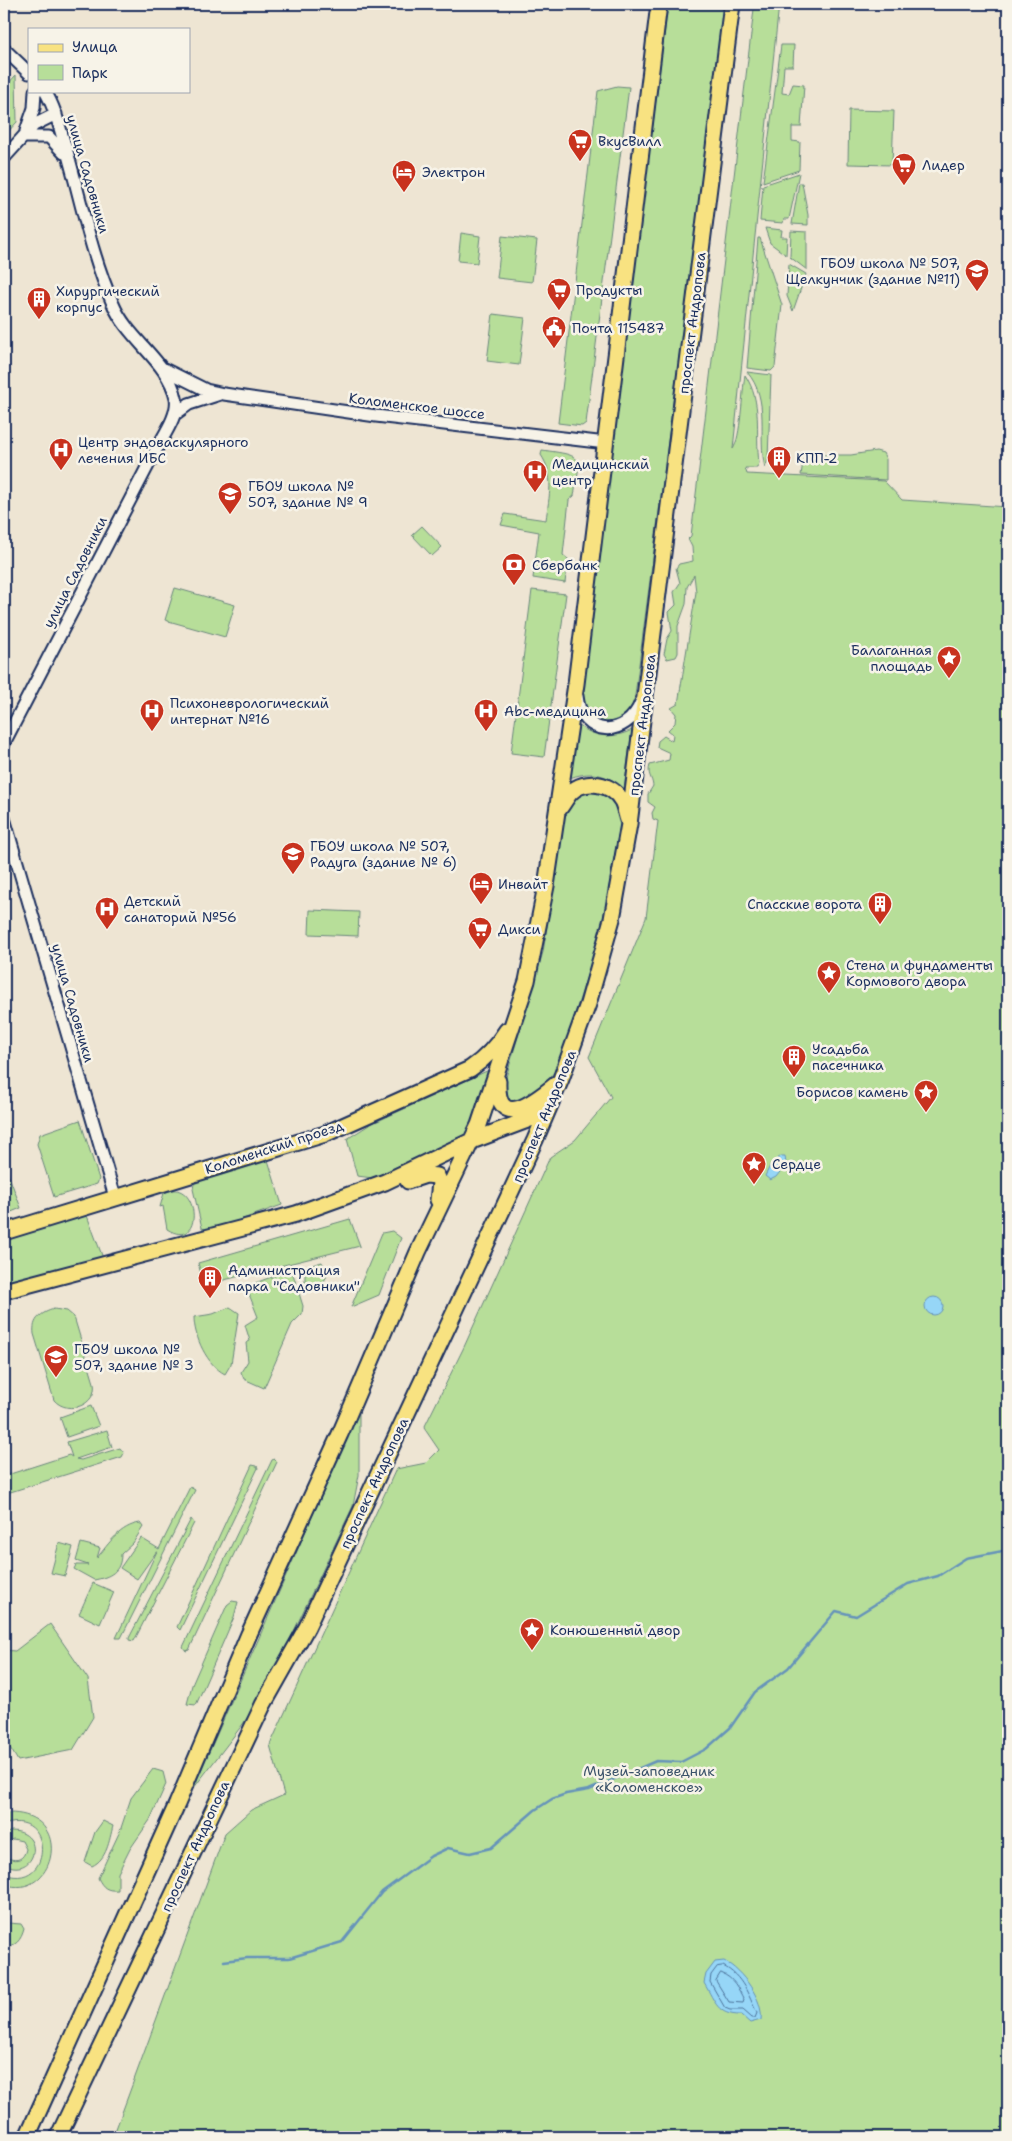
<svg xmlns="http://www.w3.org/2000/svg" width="1012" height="2141" font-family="'Shantell Sans',sans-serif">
	<rect width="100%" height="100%" fill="#eee5d3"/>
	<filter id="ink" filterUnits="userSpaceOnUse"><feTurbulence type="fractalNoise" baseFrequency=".02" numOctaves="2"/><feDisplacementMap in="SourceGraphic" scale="10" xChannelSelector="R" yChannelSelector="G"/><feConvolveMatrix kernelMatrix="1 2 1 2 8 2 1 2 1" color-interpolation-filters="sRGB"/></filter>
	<g filter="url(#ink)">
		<!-- green -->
		<path fill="#b7de99" stroke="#69867c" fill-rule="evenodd" d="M668,4H725L634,703C632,707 629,713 626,717C615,726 595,726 587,712C585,708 583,702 581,697Z
			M773,4H779L733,449C741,438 742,393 745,375C763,402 755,432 759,463L757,468H745L747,474L884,481L902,500L1008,507V2137H113L225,1833L251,1810L284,1795L270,1745L396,1469L426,1463L439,1450L424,1428L464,1347L550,1157L575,1140L611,1097L589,1057L646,918L658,821L653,819L652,813L655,807L648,802V794L653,786C652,777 647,775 650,765L669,760L670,753L657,747L658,741L664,736L672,741L673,734L668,730L675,723L676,714L671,708L678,704L696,592L694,575L687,587L686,604L678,626V653L676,657L667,659L664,654L667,639L672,631L669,612L676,605L674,592L680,583L676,568L679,564L693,561L692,547L688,539L691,536L754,9Z
			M781,45H794L793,66H784L782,93L789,94L793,84L804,85L801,127H792V141L800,142L799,170L763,182Z
			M16,75L17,122L4,136V88Z
			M617,86L629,87L586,423L582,426L558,423L598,91Z
			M849,110L894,111L892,165L848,164Z
			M799,173L789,219H784L783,223L760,221L763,185Z
			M799,183H802L808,215V225L792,224Z
			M765,228L782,230L781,237H787L786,255L770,243Z
			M791,231L807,232V270L790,257Z
			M461,233L480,236L477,263L458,261Z
			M502,236L537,240L532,282L497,278Z
			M758,238H760L782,305L775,367L771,371L747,368Z
			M789,264L806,274L793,311L787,296Z
			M493,314L525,318L519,365L487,361Z
			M747,372L771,375L768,459L765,468C757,435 771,400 747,372Z
			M542,450C585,456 581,455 574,496L569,500L563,555L568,559L565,583L533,578L539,532L501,525L505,514L546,520C549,496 555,476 541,455Z
			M876,451L883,453L886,459V480L801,475L803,462L808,455H851Z
			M422,526L442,547L432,556L412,535Z
			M175,588L235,605L225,637L165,620Z
			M532,590L566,594L544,757L511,753Z
			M577,724C594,738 613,739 632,730L624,789C606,773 590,770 567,779Z
			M590,789L610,795L622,814L601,931L564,1049L555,1071L539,1092L524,1103L506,1102L504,1084L543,952L566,807L568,801Z
			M310,910L359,912L358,936L309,934Z
			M489,1070L468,1133L373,1178L357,1176L347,1139L369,1125Z
			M80,1120L99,1179L97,1184L54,1197L37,1144L40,1134Z
			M268,1160L282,1205L209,1231L202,1228L193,1189L195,1179Z
			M4,1163L21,1208L4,1215Z
			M173,1190C200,1188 202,1251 167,1229L163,1206L160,1207L164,1193Z
			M86,1213L103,1258L4,1283V1239Z
			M350,1219L360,1246L204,1285L198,1263Z
			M392,1231L401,1238L379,1295L351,1307L382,1233Z
			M322,1262L327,1276L324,1281L310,1286L305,1283V1267Z
			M287,1271L293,1274L303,1306L302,1314L292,1324L264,1388L244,1379L241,1372L248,1361L246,1343L250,1341L245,1325L258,1317L247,1289L250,1285Z
			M230,1307L239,1313L231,1364L225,1374C207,1365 194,1337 194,1317L213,1314Z
			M54,1309L67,1311L74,1317L94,1383C98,1405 68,1416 54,1400L34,1334C32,1319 41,1313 54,1309Z
			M91,1406L99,1426L67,1437L60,1417Z
			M359,1409V1475L353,1506L268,1686L243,1724L193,1789Z
			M107,1430L112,1447L76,1459L81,1460L120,1448L124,1453L122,1457L4,1494V1476L69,1455L72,1457L67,1442Z
			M274,1459L277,1462L189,1650L186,1651L183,1647L272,1460Z
			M252,1465L257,1466L258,1468L180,1630L177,1627Z
			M190,1487L195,1490L121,1638H116L157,1551L137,1579L120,1568L141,1538L159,1549Z
			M191,1519L194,1523L134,1641L129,1640V1638Z
			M140,1523L143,1527L133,1543L121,1554C121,1572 110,1577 94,1580L74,1569L76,1565H88L76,1561L81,1543L100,1548L97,1558C109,1543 120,1526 140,1523Z
			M59,1543L73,1547L65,1576L51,1573Z
			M93,1583L114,1592L100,1624L79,1614Z
			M232,1601L238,1602L234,1617L196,1705L187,1704L192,1685L227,1605Z
			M50,1624L88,1679L93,1717L73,1750L18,1761L9,1746H4V1650L15,1651Z
			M153,1769L163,1772L166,1784L150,1820L130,1849L118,1873V1890C107,1891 103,1888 98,1878L120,1831L131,1798Z
			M9,1813C77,1813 54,1903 4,1884V1874C54,1892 54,1807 4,1825V1815Z
			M103,1821L113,1826C109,1841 107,1859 92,1866L85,1862L95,1832Z
			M11,1831C47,1831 36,1880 4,1864V1835ZM13,1839L22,1841L26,1849C24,1859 17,1862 8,1858L4,1850L8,1841Z
			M4,1913L8,1923L21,1924L24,1929C21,1940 16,1947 4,1946Z"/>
		<!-- water -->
		<path fill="#96d6f7" stroke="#6593ba" d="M781,1156H785L786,1164L776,1177L770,1180L765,1176L771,1164Z
			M925 1306a9 9 0 1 1 18 0a9 9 0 1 1-18 0Z
			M724,1961C742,1970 764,2000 761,2020L750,2023L741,2015C717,2015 716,2003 704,1983L706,1974L715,1962Z"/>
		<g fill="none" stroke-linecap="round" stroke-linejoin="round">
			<!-- shore -->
			<path stroke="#4c729b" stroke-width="1" d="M723,1966C743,1976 748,1995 757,2013L755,2018H752L743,2010H730L725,2008L710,1982L711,1975L717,1967Z
				M721,1973C734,1978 738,1988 744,2000L743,2003L729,2002L716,1981Z"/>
			<!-- stream -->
			<path stroke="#6593ba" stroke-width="2.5" d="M224,1961L247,1958H289L342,1942L382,1892L431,1856L448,1848L470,1853L491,1848L535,1810L552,1799L566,1794L589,1790L656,1761L681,1762L706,1749L730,1728L755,1692L788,1668L836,1611L856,1616L908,1584L938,1576L966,1558L1008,1550"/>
			<defs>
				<path id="minor" d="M4,49L29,73
					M26,131L34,108L35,91
					M23,137H49L64,153
					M4,158L34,125L56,114
					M164,369L206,390L224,394L376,416L606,443
					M174,415L189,404L220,394
					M577,696C581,738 627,739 641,702
					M4,743L156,450C163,436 179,415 176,398C168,361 128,340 113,304C92,257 82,205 68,155C61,134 57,111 45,91
					M4,818L115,1197"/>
				<path id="major" d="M559,809C563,804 566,798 570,793C585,778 612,783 622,801C625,807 626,814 628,820
					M498,1081C496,1135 538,1099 559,1082
					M408,1181L426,1175L437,1176L440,1183L438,1200
					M4,1232L325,1134L470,1069C485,1059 497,1046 507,1030
					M4,1291L296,1214L385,1182L469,1142L530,1119L550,1103
					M27,2137L177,1804L249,1634L340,1434L418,1252L479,1125L527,981L546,886L576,684L659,4
					M58,2137L263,1705L307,1627L535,1140L561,1079L588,1004L612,919L629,824L732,4"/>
			</defs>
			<!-- minor casing -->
			<use href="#minor" stroke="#1b2f5e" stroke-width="15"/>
			<!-- major casing -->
			<use href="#major" stroke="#1b2f5e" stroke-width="19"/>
			<!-- minor -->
			<use href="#minor" stroke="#f7f3e8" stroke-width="11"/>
			<!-- major -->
			<use href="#major" stroke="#f8e281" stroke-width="15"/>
		</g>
	</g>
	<!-- icons -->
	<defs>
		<symbol id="supermarket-pin" viewBox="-11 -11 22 30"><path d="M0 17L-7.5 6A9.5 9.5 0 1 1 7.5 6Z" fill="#c8321e" stroke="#f7f3e8"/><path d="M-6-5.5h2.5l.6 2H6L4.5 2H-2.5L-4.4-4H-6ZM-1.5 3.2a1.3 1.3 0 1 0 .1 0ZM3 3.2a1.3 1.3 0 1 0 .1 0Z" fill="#fff"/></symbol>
		<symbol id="hotel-pin" viewBox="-11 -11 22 30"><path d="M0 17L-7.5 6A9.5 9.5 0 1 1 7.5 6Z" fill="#c8321e" stroke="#f7f3e8"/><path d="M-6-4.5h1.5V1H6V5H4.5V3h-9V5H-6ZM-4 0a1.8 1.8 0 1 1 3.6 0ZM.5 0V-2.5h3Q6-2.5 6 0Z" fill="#fff"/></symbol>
		<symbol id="school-pin" viewBox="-11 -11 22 30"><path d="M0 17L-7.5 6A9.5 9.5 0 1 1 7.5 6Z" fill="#c8321e" stroke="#f7f3e8"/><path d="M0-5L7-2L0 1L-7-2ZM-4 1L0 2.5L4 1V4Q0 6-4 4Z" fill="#fff"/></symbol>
		<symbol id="building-pin" viewBox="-11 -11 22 30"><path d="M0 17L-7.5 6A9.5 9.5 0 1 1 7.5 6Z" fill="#c8321e" stroke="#f7f3e8"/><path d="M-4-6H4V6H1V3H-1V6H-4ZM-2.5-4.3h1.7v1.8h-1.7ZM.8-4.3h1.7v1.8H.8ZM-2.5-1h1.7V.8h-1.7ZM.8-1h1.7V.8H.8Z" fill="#fff"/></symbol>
		<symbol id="civic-pin" viewBox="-11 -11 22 30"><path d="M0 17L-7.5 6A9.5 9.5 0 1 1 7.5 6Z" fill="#c8321e" stroke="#f7f3e8"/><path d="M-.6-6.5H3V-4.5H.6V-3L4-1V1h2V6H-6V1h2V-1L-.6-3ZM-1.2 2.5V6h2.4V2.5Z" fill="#fff"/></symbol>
		<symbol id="hospital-pin" viewBox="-11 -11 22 30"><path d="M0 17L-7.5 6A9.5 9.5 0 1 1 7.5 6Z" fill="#c8321e" stroke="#f7f3e8"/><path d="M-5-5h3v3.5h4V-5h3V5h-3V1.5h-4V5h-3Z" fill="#fff"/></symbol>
		<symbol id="bank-pin" viewBox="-11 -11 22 30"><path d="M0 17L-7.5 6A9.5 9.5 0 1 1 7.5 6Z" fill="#c8321e" stroke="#f7f3e8"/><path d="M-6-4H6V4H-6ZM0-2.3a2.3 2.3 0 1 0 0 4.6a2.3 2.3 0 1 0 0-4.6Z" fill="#fff"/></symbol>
		<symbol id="sight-pin" viewBox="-11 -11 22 30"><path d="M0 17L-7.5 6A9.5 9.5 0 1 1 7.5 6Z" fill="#c8321e" stroke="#f7f3e8"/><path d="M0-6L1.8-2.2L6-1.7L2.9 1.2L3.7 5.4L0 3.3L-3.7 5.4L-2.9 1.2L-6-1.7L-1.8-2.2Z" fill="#fff"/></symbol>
	</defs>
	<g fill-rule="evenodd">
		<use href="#supermarket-pin" x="566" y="127" width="28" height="38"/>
		<use href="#supermarket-pin" x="890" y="151" width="28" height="38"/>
		<use href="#hotel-pin" x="390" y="158" width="28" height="38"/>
		<use href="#school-pin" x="963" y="257" width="28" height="38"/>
		<use href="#supermarket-pin" x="545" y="276" width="28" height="38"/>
		<use href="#building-pin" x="25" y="285" width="28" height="38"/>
		<use href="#civic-pin" x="540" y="314" width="28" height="38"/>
		<use href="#hospital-pin" x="47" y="436" width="28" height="38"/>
		<use href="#building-pin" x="765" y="444" width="28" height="38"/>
		<use href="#hospital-pin" x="521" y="458" width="28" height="38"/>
		<use href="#school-pin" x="216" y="480" width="28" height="38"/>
		<use href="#bank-pin" x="500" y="551" width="28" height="38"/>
		<use href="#sight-pin" x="935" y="644" width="28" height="38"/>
		<use href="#hospital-pin" x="138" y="697" width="28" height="38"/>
		<use href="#hospital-pin" x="472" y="697" width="28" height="38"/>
		<use href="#school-pin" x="279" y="840" width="28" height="38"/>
		<use href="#hotel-pin" x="467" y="870" width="28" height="38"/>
		<use href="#building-pin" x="866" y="890" width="28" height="38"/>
		<use href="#hospital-pin" x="93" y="895" width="28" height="38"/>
		<use href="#supermarket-pin" x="466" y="915" width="28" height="38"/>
		<use href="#sight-pin" x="815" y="959" width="28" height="38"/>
		<use href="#building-pin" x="780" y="1043" width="28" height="38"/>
		<use href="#sight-pin" x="912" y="1078" width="28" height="38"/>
		<use href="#sight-pin" x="740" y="1150" width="28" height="38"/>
		<use href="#building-pin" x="196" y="1264" width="28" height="38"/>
		<use href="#school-pin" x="42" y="1343" width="28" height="38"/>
		<use href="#sight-pin" x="518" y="1616" width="28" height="38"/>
	</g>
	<g text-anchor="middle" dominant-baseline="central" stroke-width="5" stroke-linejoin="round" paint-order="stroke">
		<!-- poi labels -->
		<g font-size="14" fill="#1b2f5e" stroke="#f7f3e8" text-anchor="start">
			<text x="598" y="141">ВкусВилл</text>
			<text x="922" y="165">Лидер</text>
			<text x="422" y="172">Электрон</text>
			<text x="960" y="263" text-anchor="end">ГБОУ школа № 507,<tspan x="960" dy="16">Щелкунчик (здание №11)</tspan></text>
			<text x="576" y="290">Продукты</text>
			<text x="56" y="291">Хирургический<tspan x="56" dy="16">корпус</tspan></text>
			<text x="572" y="328">Почта 115487</text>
			<text x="78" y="442">Центр эндоваскулярного<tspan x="78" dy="16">лечения ИБС</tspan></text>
			<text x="796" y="458">КПП-2</text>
			<text x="552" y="464">Медицинский<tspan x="552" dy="16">центр</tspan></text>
			<text x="248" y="486">ГБОУ школа №<tspan x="248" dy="16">507, здание № 9</tspan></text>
			<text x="532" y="565">Сбербанк</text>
			<text x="932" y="650" text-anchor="end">Балаганная<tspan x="932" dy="16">площадь</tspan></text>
			<text x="170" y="703">Психоневрологический<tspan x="170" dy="16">интернат №16</tspan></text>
			<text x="504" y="711">Abc-медицина</text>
			<text x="310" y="846">ГБОУ школа № 507,<tspan x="310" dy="16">Радуга (здание № 6)</tspan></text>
			<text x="498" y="884">Инвайт</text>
			<text x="124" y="901">Детский<tspan x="124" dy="16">санаторий №56</tspan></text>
			<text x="862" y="904" text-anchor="end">Спасские ворота</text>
			<text x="498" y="929">Дикси</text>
			<text x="846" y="965">Стена и фундаменты<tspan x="846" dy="16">Кормового двора</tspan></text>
			<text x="812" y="1049">Усадьба<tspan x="812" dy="16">пасечника</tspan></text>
			<text x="908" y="1092" text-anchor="end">Борисов камень</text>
			<text x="772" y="1164">Сердце</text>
			<text x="228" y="1270">Администрация<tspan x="228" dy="16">парка "Садовники"</tspan></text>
			<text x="74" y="1349">ГБОУ школа №<tspan x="74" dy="16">507, здание № 3</tspan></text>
			<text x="550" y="1630">Конюшенный двор</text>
		</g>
		<!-- street labels -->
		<g font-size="14" fill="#1b2f5e" stroke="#f7f3e8">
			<text transform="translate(88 174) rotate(74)">улица Садовники</text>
			<text transform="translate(692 323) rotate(-83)">проспект Андропова</text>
			<text transform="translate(417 406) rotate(7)">Коломенское шоссе</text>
			<text transform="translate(75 572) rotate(-63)">улица Садовники</text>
			<text transform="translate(642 725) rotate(-83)">проспект Андропова</text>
			<text transform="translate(73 1003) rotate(74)">улица Садовники</text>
			<text transform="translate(544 1116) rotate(-67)">проспект Андропова</text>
			<text transform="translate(274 1147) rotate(-18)">Коломенский проезд</text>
			<text transform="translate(374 1483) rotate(-65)">проспект Андропова</text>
			<text transform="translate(195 1846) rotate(-65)">проспект Андропова</text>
		</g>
		<!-- park labels -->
		<g font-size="14" fill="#3a526a" stroke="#f7f3e8">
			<text x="649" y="1771">Музей-заповедник<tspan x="649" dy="16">«Коломенское»</tspan></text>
		</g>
	</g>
	<!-- margin -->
	<rect width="1012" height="2141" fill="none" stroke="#f7f3e8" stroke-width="20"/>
	<rect x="10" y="10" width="992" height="2121" fill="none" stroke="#1b2f5e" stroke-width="2" filter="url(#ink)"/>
	<!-- legend -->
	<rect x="28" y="28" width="162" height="65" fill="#f7f3e8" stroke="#9fa5b1"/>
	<rect x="38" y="44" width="25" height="8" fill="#f8e281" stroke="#9fa5b1"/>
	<text x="72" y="52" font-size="15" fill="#1b2f5e">Улица</text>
	<rect x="38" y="65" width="25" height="15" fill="#b7de99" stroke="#9fa5b1"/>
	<text x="72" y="78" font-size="15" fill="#1b2f5e">Парк</text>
</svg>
